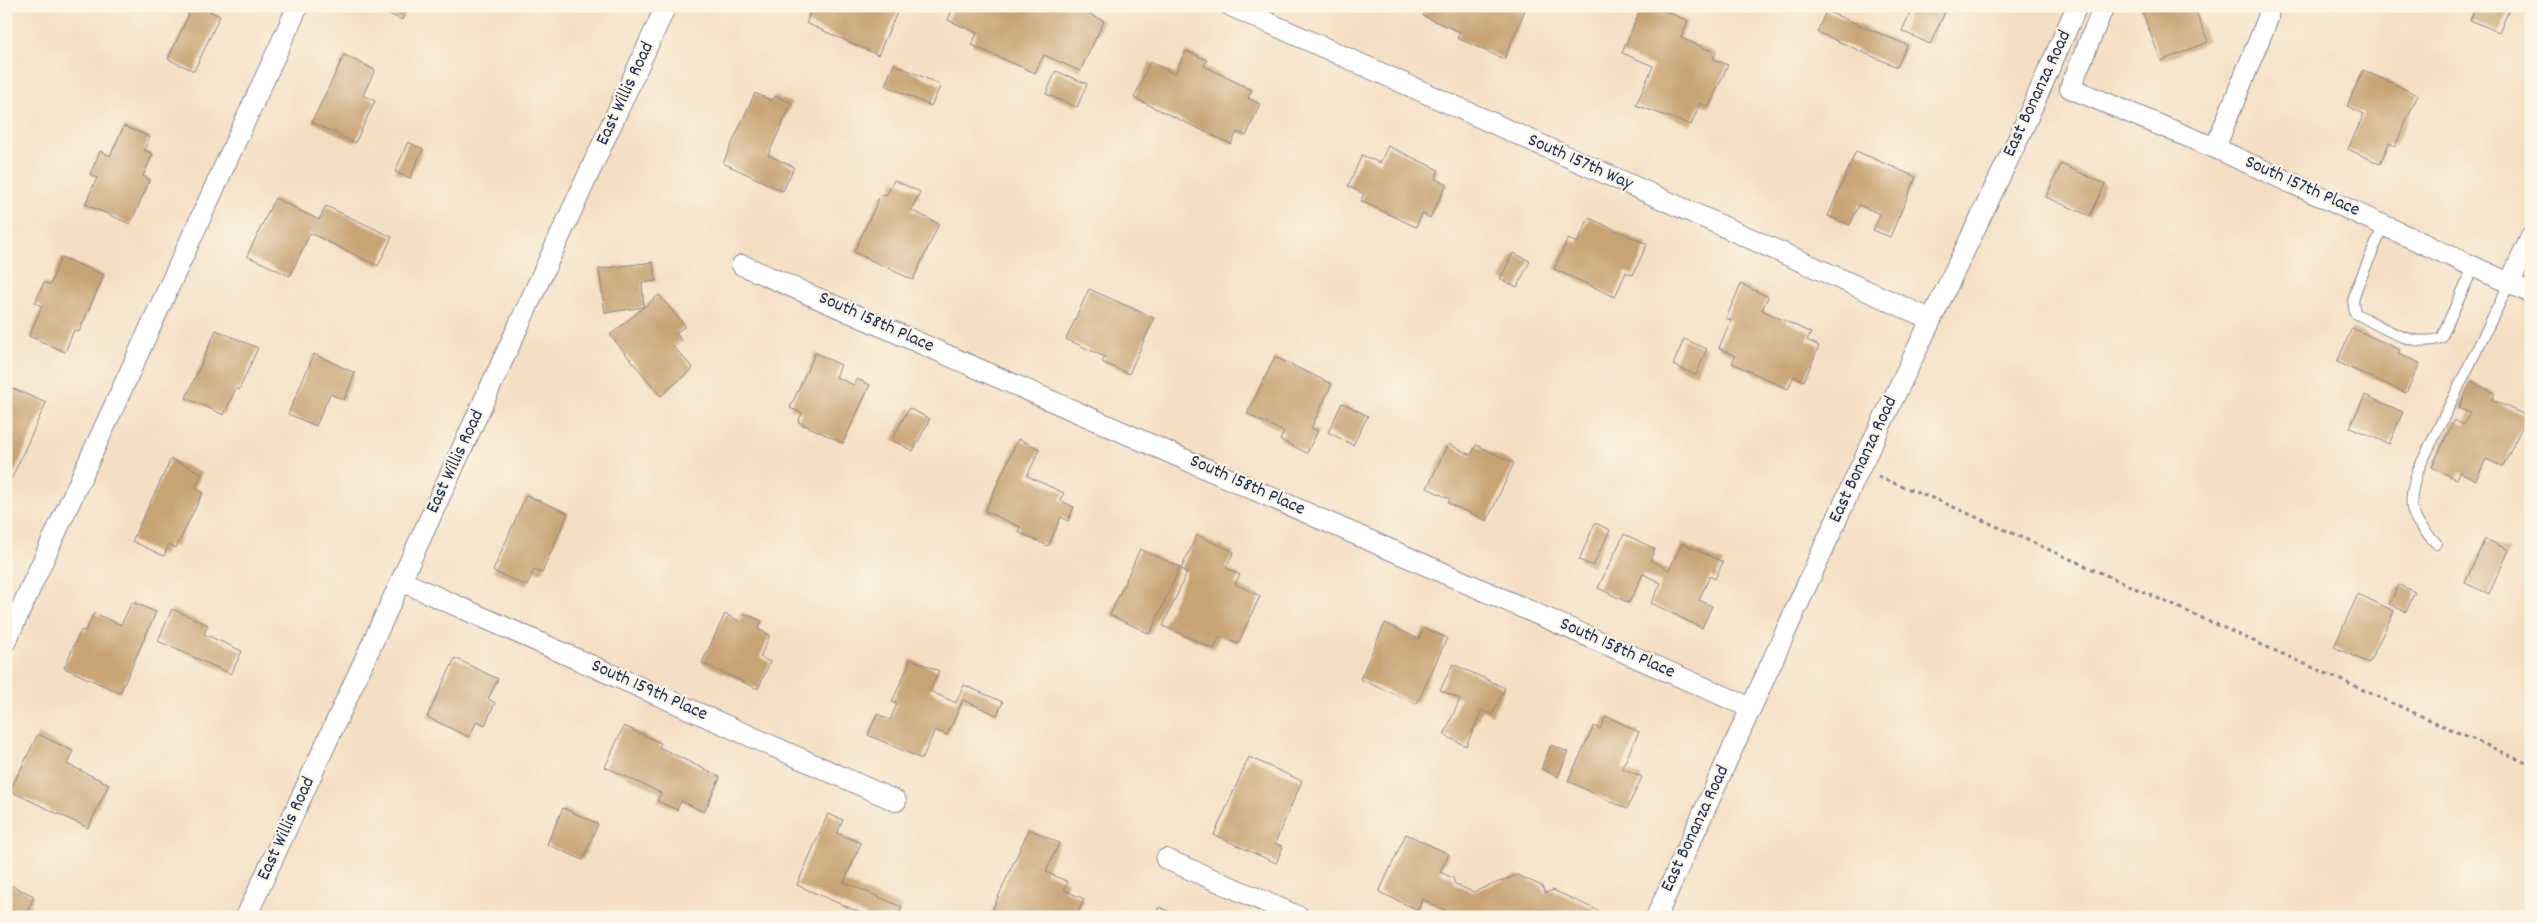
<svg xmlns="http://www.w3.org/2000/svg" width="2537" height="923" font-family="Dekko,sans-serif">
	<rect width="100%" height="100%" fill="#fcf5e5"/>
	<filter id="ink" filterUnits="userSpaceOnUse"><feTurbulence type="fractalNoise" baseFrequency=".02" numOctaves="2"/><feDisplacementMap in="SourceGraphic" scale="10" xChannelSelector="R" yChannelSelector="G"/><feConvolveMatrix kernelMatrix="1 2 1 2 8 2 1 2 1" color-interpolation-filters="sRGB"/></filter>
	<filter id="wash" filterUnits="userSpaceOnUse"><feTurbulence type="fractalNoise" baseFrequency=".0096" numOctaves="4" result="noise"/><feDisplacementMap in="SourceGraphic" scale="20" xChannelSelector="R" yChannelSelector="G"/><feGaussianBlur stdDeviation="1.12" result="paint"/><feColorMatrix in="noise" values="0 0 0 0 0 0 0 0 0 0 0 0 0 0 0 0 0 1.4 0 .05"/><feComposite in="paint" operator="in"/></filter>
	<g filter="url(#wash)">
		<rect width="100%" height="100%" fill="#f5dfc4"/>
		<g id="blocks">
			<!-- building -->
			<path fill="#c8a373" d="M173,6H199L220,16L194,71L168,59L189,14Z
				M372,6H408L402,20Z
				M813,6H900L878,55L806,23Z
				M954,6H1072L1104,21L1080,71L1044,55L1035,73L972,45L977,33L948,20Z
				M1427,6H1521L1526,8L1504,59L1457,38L1460,32L1423,16Z
				M1642,6H1654L1688,21L1681,38L1716,53L1713,59L1728,65L1709,107L1700,103L1691,125L1636,105L1653,66L1622,53Z
				M1913,6H1932L1945,12L1930,44L1902,31Z
				M2140,6H2194L2208,42L2161,61Z
				M2476,6H2500L2509,10L2499,32L2470,20Z
				M1826,11L1907,45L1897,67L1817,32Z
				M1186,51L1207,60L1204,66L1252,90L1248,98L1260,104L1246,136L1237,132L1231,144L1134,98L1150,62L1175,74Z
				M344,55L375,70L363,95L375,101L355,143L312,122Z
				M894,64L941,85L931,106L885,85Z
				M2363,70L2418,95L2395,146L2389,143L2380,164L2348,149L2364,114L2347,106Z
				M1056,71L1087,84L1077,107L1046,94Z
				M755,93L772,101L775,96L792,103L768,155L794,167L783,191L723,163Z
				M124,126L150,137L144,150L153,154L143,176L150,180L130,224L85,204L97,178L90,174L100,151L110,156Z
				M408,142L423,149L410,178L395,172Z
				M1388,146L1439,170L1435,179L1447,184L1430,218L1422,214L1416,227L1361,201L1364,194L1348,186L1362,155L1380,163Z
				M1856,151L1916,177L1890,237L1873,230L1880,214L1859,205L1850,225L1828,216Z
				M2061,164L2105,184L2090,216L2046,197Z
				M894,180L920,192L911,210L939,224L913,280L854,252L881,194L886,196Z
				M275,198L319,220L326,206L392,237L378,266L310,233L290,276L247,256Z
				M1589,218L1647,244L1633,275L1626,272L1615,297L1554,269L1568,239L1577,243Z
				M1513,253L1530,261L1517,287L1500,279Z
				M61,257L104,275L79,332L74,330L65,352L29,336L42,306L35,303L44,282L50,285Z
				M653,262L656,281L642,283L644,307L659,295L685,326L676,333L681,340L673,346L693,368L661,396L610,335L644,307L605,313L599,269Z
				M1741,284L1768,297L1762,310L1811,333L1807,340L1819,346L1804,381L1794,376L1788,389L1732,363L1735,356L1719,348L1731,320L1726,318Z
				M1089,289L1154,318L1129,374L1102,362L1105,357L1066,339Z
				M2352,328L2400,350L2398,354L2420,363L2406,393L2337,362Z
				M216,330L258,348L239,390L236,388L224,415L186,398Z
				M1684,339L1707,349L1696,375L1673,365Z
				M815,353L841,365L836,377L854,385L857,379L870,385L843,443L798,422L802,413L790,408Z
				M314,354L355,373L344,400L330,394L316,426L288,414Z
				M1275,357L1332,384L1311,428L1318,431L1307,453L1280,440L1284,432L1247,414Z
				M2471,381L2495,393L2492,400L2527,416L2503,467L2486,459L2476,480L2459,472L2456,479L2432,467L2454,420L2464,425L2470,413L2459,408Z
				M12,388L46,403L10,482L6,480V401Z
				M2365,395L2403,412L2389,444L2350,427Z
				M1342,403L1368,416L1353,445L1328,432Z
				M909,408L930,419L913,451L892,440Z
				M1018,439L1040,449L1027,476L1064,493L1060,500L1074,507L1068,521L1061,517L1048,546L1018,532L1020,527L985,511Z
				M1448,444L1471,455L1476,445L1514,463L1487,521L1448,503L1450,499L1427,488Z
				M171,459L202,473L195,488L203,492L176,548L169,544L164,556L132,541Z
				M526,495L568,513L542,573L534,570L527,586L493,571Z
				M1595,523L1610,530L1593,566L1579,560Z
				M1624,534L1655,549L1650,560L1669,570L1682,543L1723,562L1715,579L1710,576L1699,600L1712,606L1702,628L1651,603L1661,583L1643,574L1629,603L1598,588Z
				M1197,535L1234,552L1226,568L1240,575L1235,584L1260,596L1238,644L1220,636L1214,649L1163,626L1187,572L1181,569Z
				M2485,539L2509,550L2489,594L2465,583Z
				M1140,549L1180,567L1150,634L1110,615Z
				M2399,585L2415,592L2406,612L2389,604Z
				M2358,594L2394,611L2369,663L2334,647Z
				M132,602L156,612L120,693L64,668L81,630L85,631L94,613L121,625Z
				M172,609L208,625L204,634L242,651L231,674L158,641Z
				M743,613L762,621L758,629L770,635L760,657L770,662L758,689L702,663L725,614L739,621Z
				M1385,623L1419,639L1424,628L1447,638L1417,704L1360,679Z
				M455,658L498,679L488,699L495,703L485,725L477,721L469,737L427,717Z
				M911,659L939,671L930,691L956,703L964,685L1003,702L997,715L963,700L947,735L935,730L922,759L868,735L877,714L890,720L897,704L892,702Z
				M1453,664L1505,688L1492,715L1482,710L1466,746L1444,735L1460,699L1440,690Z
				M1606,716L1639,732L1622,768L1642,777L1627,809L1568,781L1594,726L1600,729Z
				M624,726L661,743L659,747L720,777L704,812L681,801L677,810L657,801L661,793L605,767Z
				M38,734L73,751L67,764L109,784L88,828L10,791Z
				M1551,745L1568,752L1558,777L1541,769Z
				M1249,757L1302,781L1275,843L1283,847L1276,863L1214,835Z
				M563,808L598,824L583,860L547,844Z
				M828,814L843,820L837,833L861,843L844,882L902,907L898,917H870L797,885Z
				M1029,829L1059,843L1046,872L1068,882L1064,890L1084,899L1076,917H989Z
				M1406,834L1449,854L1440,872L1453,878L1455,884L1473,892L1517,875L1542,886L1545,893L1553,890L1599,911L1596,917H1458L1422,899L1418,910L1379,892Z
				M6,883L34,896L25,917H6Z
				M1159,907L1182,917H1155Z"/>
		</g>
	</g>
	<g filter="url(#ink)">
		<use href="#blocks" fill-opacity="0" stroke="#888791" stroke-width="1"/>
		<g fill="none" stroke-linecap="round" stroke-linejoin="round">
			<defs>
				<path id="lane" d="M2384,225L2357,287L2353,301L2355,313C2381,326 2412,349 2441,338L2474,266
					M2436,543C2409,515 2407,509 2417,472L2509,284"/>
				<path id="street" d="M1231,6L1930,319
					M2104,6L2070,88L2215,148L2531,293
					M2215,148L2268,18L2269,6
					M742,265L1751,708
					M2509,284L2531,237
					M401,581L896,801
					M6,641L298,6
					M1166,859L1300,917
					M246,917L666,6
					M1656,917L1859,470L2019,137L2077,6"/>
			</defs>
			<!-- lane casing -->
			<use href="#lane" stroke="#888791" stroke-width="12"/>
			<!-- street casing -->
			<use href="#street" stroke="#888791" stroke-width="22"/>
			<!-- path -->
			<path stroke="#888791" stroke-width="3" stroke-dasharray="4 4" stroke-linecap="butt" d="M1878,477L1940,501L2531,765"/>
			<!-- lane -->
			<use href="#lane" stroke="#fff" stroke-width="10"/>
			<!-- street -->
			<use href="#street" stroke="#fff" stroke-width="20"/>
		</g>
	</g>
	<g text-anchor="middle" dominant-baseline="central" stroke-width="4.5" stroke-linejoin="round" paint-order="stroke">
		<!-- street labels -->
		<g font-size="19" fill="#1b2f5e" stroke="#fcf5e5">
			<text transform="translate(626 94) rotate(-65)">East Willis Road</text>
			<text transform="translate(2038 94) rotate(-65)">East Bonanza Road</text>
			<text transform="translate(1580 163) rotate(24)">South 157th Way</text>
			<text transform="translate(2302 187) rotate(24)">South 157th Place</text>
			<text transform="translate(876 323) rotate(24)">South 158th Place</text>
			<text transform="translate(1864 460) rotate(-65)">East Bonanza Road</text>
			<text transform="translate(456 462) rotate(-65)">East Willis Road</text>
			<text transform="translate(1247 486) rotate(24)">South 158th Place</text>
			<text transform="translate(1617 649) rotate(24)">South 158th Place</text>
			<text transform="translate(649 691) rotate(24)">South 159th Place</text>
			<text transform="translate(287 829) rotate(-65)">East Willis Road</text>
			<text transform="translate(1696 829) rotate(-65)">East Bonanza Road</text>
		</g>
	</g>
	<!-- margin -->
	<rect width="2537" height="923" fill="none" stroke="#fcf5e5" stroke-width="25"/>
</svg>
